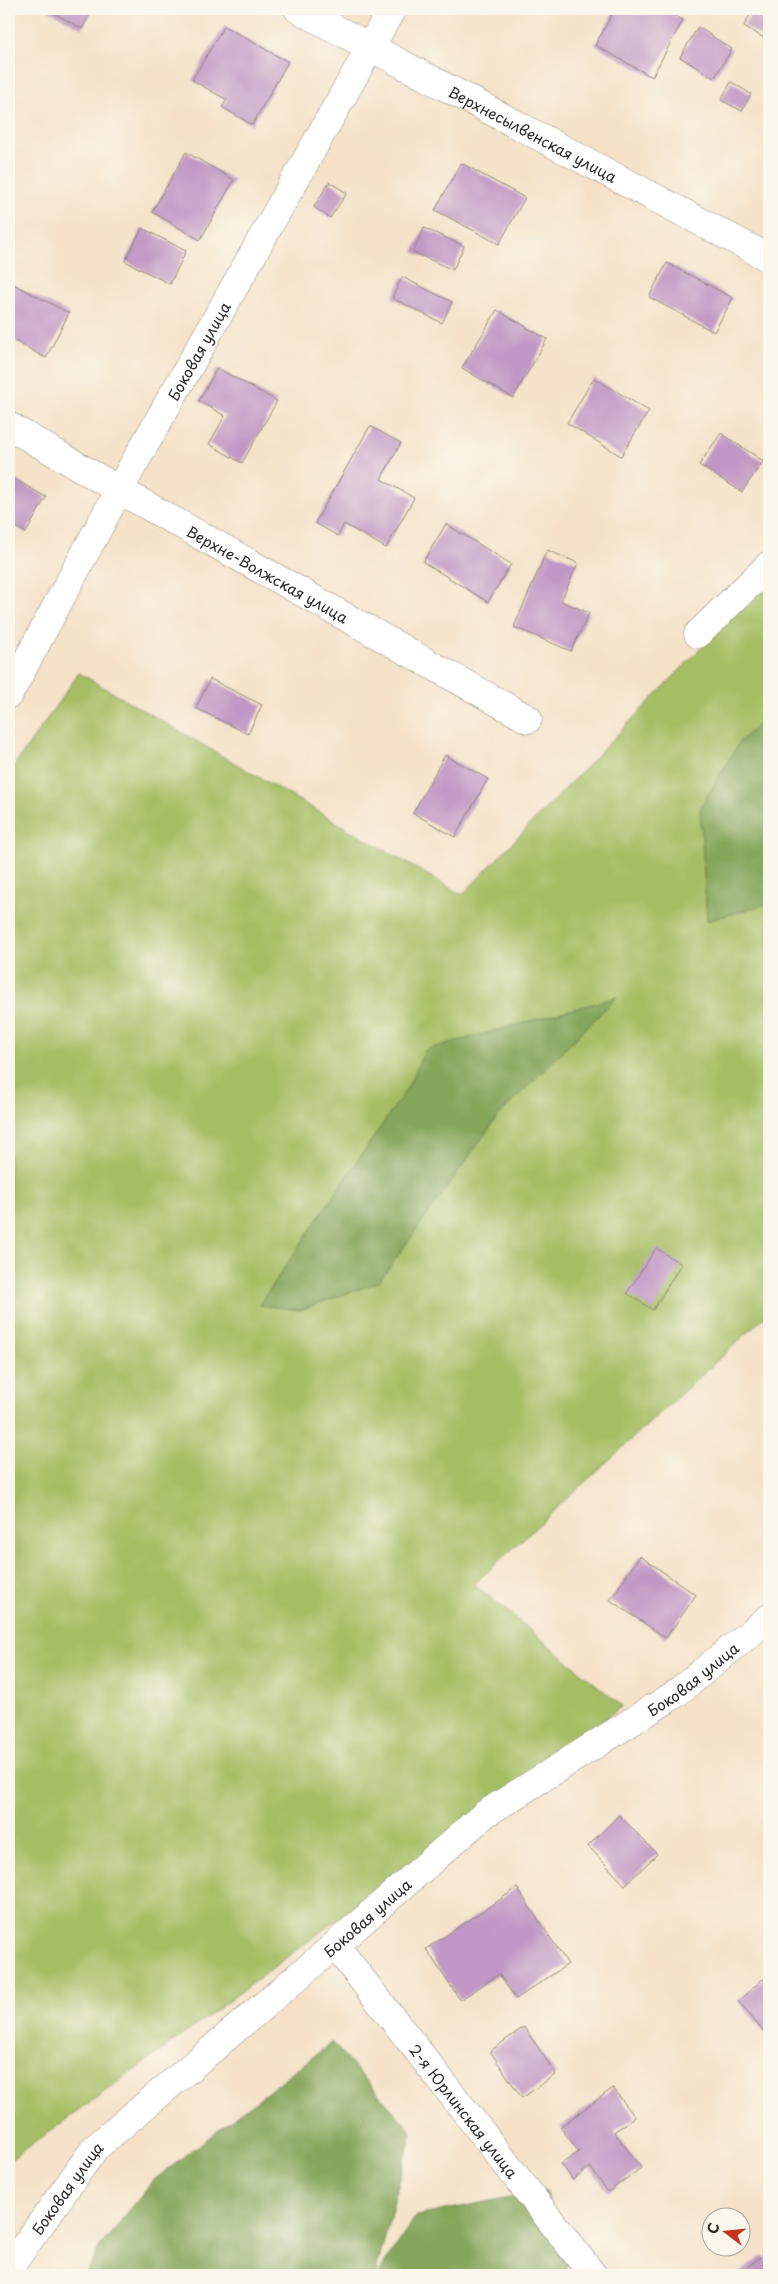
<svg xmlns="http://www.w3.org/2000/svg" width="778" height="2284" font-family="'Playpen Sans',sans-serif">
	<rect width="100%" height="100%" fill="#fbf7ec"/>
	<filter id="ink" filterUnits="userSpaceOnUse"><feTurbulence type="fractalNoise" baseFrequency=".02" numOctaves="2"/><feDisplacementMap in="SourceGraphic" scale="10" xChannelSelector="R" yChannelSelector="G"/><feConvolveMatrix kernelMatrix="1 2 1 2 8 2 1 2 1" color-interpolation-filters="sRGB"/></filter>
	<filter id="wash" filterUnits="userSpaceOnUse"><feTurbulence type="fractalNoise" baseFrequency=".0096" numOctaves="4" result="noise"/><feDisplacementMap in="SourceGraphic" scale="20" xChannelSelector="R" yChannelSelector="G"/><feGaussianBlur stdDeviation="1.12" result="paint"/><feColorMatrix in="noise" values="0 0 0 0 0 0 0 0 0 0 0 0 0 0 0 0 0 1.4 0 .05"/><feComposite in="paint" operator="in"/></filter>
	<g filter="url(#wash)">
		<rect width="100%" height="100%" fill="#f5e2c8"/>
		<!-- green -->
		<path fill="#a6be64" stroke="#687448" d="M769,578V1313L474,1584L622,1706L199,2023L9,2161V773L79,673L462,895Z"/>
		<!-- forest -->
		<path fill="#84a55a" stroke="#586842" d="M769,715V903L707,921L700,808L740,741Z
			M617,997L498,1116L379,1282L300,1310L259,1305L408,1087L425,1050Z
			M332,2042L412,2132L375,2275H85L99,2248L154,2180Z
			M545,2190L569,2275H377L416,2216Z"/>
		<g id="blocks">
			<!-- building -->
			<path fill="#c098c5" d="M47,9H93L82,29Z
				M615,9H662L683,20L652,77L595,45Z
				M753,9H769V41L744,26Z
				M224,26L288,62L252,125L222,107L227,100L192,80Z
				M698,27L732,49L714,78L680,57Z
				M731,82L751,94L742,111L721,100Z
				M186,152L234,180L200,240L152,212Z
				M461,163L525,198L499,244L435,210Z
				M329,182L347,193L330,218L314,207Z
				M142,228L186,251L170,284L125,261Z
				M424,228L464,246L453,270L413,252Z
				M667,263L733,298L714,332L649,297Z
				M402,277L452,302L442,323L392,298Z
				M9,282L69,313L46,358L9,338Z
				M497,310L547,339L513,398L462,368Z
				M217,368L277,401L242,463L209,444L225,416L199,401Z
				M594,378L649,411L621,456L567,423Z
				M370,426L401,443L381,479L414,498L386,548L344,524L338,536L315,523Z
				M721,433L763,461L742,492L699,465Z
				M9,476L46,497L26,533L9,523Z
				M446,524L511,564L488,602L423,562Z
				M547,550L578,563L561,601L589,613L571,651L514,627Z
				M210,679L262,705L248,734L196,708Z
				M445,755L488,779L455,837L413,813Z
				M656,1248L681,1264L653,1310L627,1293Z
				M640,1556L696,1595L666,1638L610,1600Z
				M619,1815L657,1854L625,1885L588,1846Z
				M517,1888L568,1964L516,1999L499,1974L460,2000L426,1949Z
				M763,1979L769,1986V2038L738,2001Z
				M524,2027L556,2074L522,2098L490,2051Z
				M613,2088L635,2117L614,2132L641,2168L608,2192L590,2167L573,2180L561,2164L579,2152L560,2127Z
				M763,2255L769,2263V2275H737Z"/>
		</g>
	</g>
	<g filter="url(#ink)">
		<use href="#blocks" fill-opacity="0" stroke="#90867a" stroke-width="1"/>
		<g fill="none" stroke-linecap="round" stroke-linejoin="round">
			<defs>
				<g id="street">
					<path id="s1" d="M298,9L769,258"/>
					<path id="s2" d="M9,426L119,490L528,719"/>
					<path d="M698,634L769,565"/>
					<path id="s3" d="M9,694L119,490L392,9"/>
					<path id="s4" d="M335,1945L593,2275"/>
					<path id="s5" d="M9,2268L95,2148L335,1945L485,1814L674,1695L769,1618"/>
				</g>
			</defs>
			<!-- street casing -->
			<use href="#street" stroke="#90867a" stroke-width="29"/>
			<!-- street -->
			<use href="#street" stroke="#fff" stroke-width="28"/>
		</g>
	</g>
	<g text-anchor="middle" dominant-baseline="central" stroke-width="4" stroke-linejoin="round" paint-order="stroke">
		<!-- street labels -->
		<g font-size="15" fill="#2b2b2b" stroke="#fbf7ec">
			<text stroke="none"><textPath href="#s1" startOffset="266">Верхнесылвенская улица</textPath></text>
			<text stroke="none"><textPath href="#s3" startOffset="392">Боковая улица</textPath></text>
			<text stroke="none"><textPath href="#s2" startOffset="298">Верхне-Волжская улица</textPath></text>
			<text stroke="none"><textPath href="#s5" startOffset="909">Боковая улица</textPath></text>
			<text stroke="none"><textPath href="#s5" startOffset="504">Боковая улица</textPath></text>
			<text stroke="none"><textPath href="#s4" startOffset="210">2-я Юрлинская улица</textPath></text>
			<text stroke="none"><textPath href="#s5" startOffset="99">Боковая улица</textPath></text>
		</g>
	</g>
	<!-- margin -->
	<rect width="778" height="2284" fill="none" stroke="#fbf7ec" stroke-width="30"/>
	<!-- north arrow -->
	<g transform="translate(726 2232) rotate(286)"><circle r="24" fill="#fbf7ec" stroke="#a8a59f"/>
	<path d="M0-4L9 19L0 12L-9 19Z" fill="#c8321e"/>
	<text y="-8" font-size="14" font-weight="bold" text-anchor="middle" fill="#2b2b2b">С</text>
	</g>
</svg>
